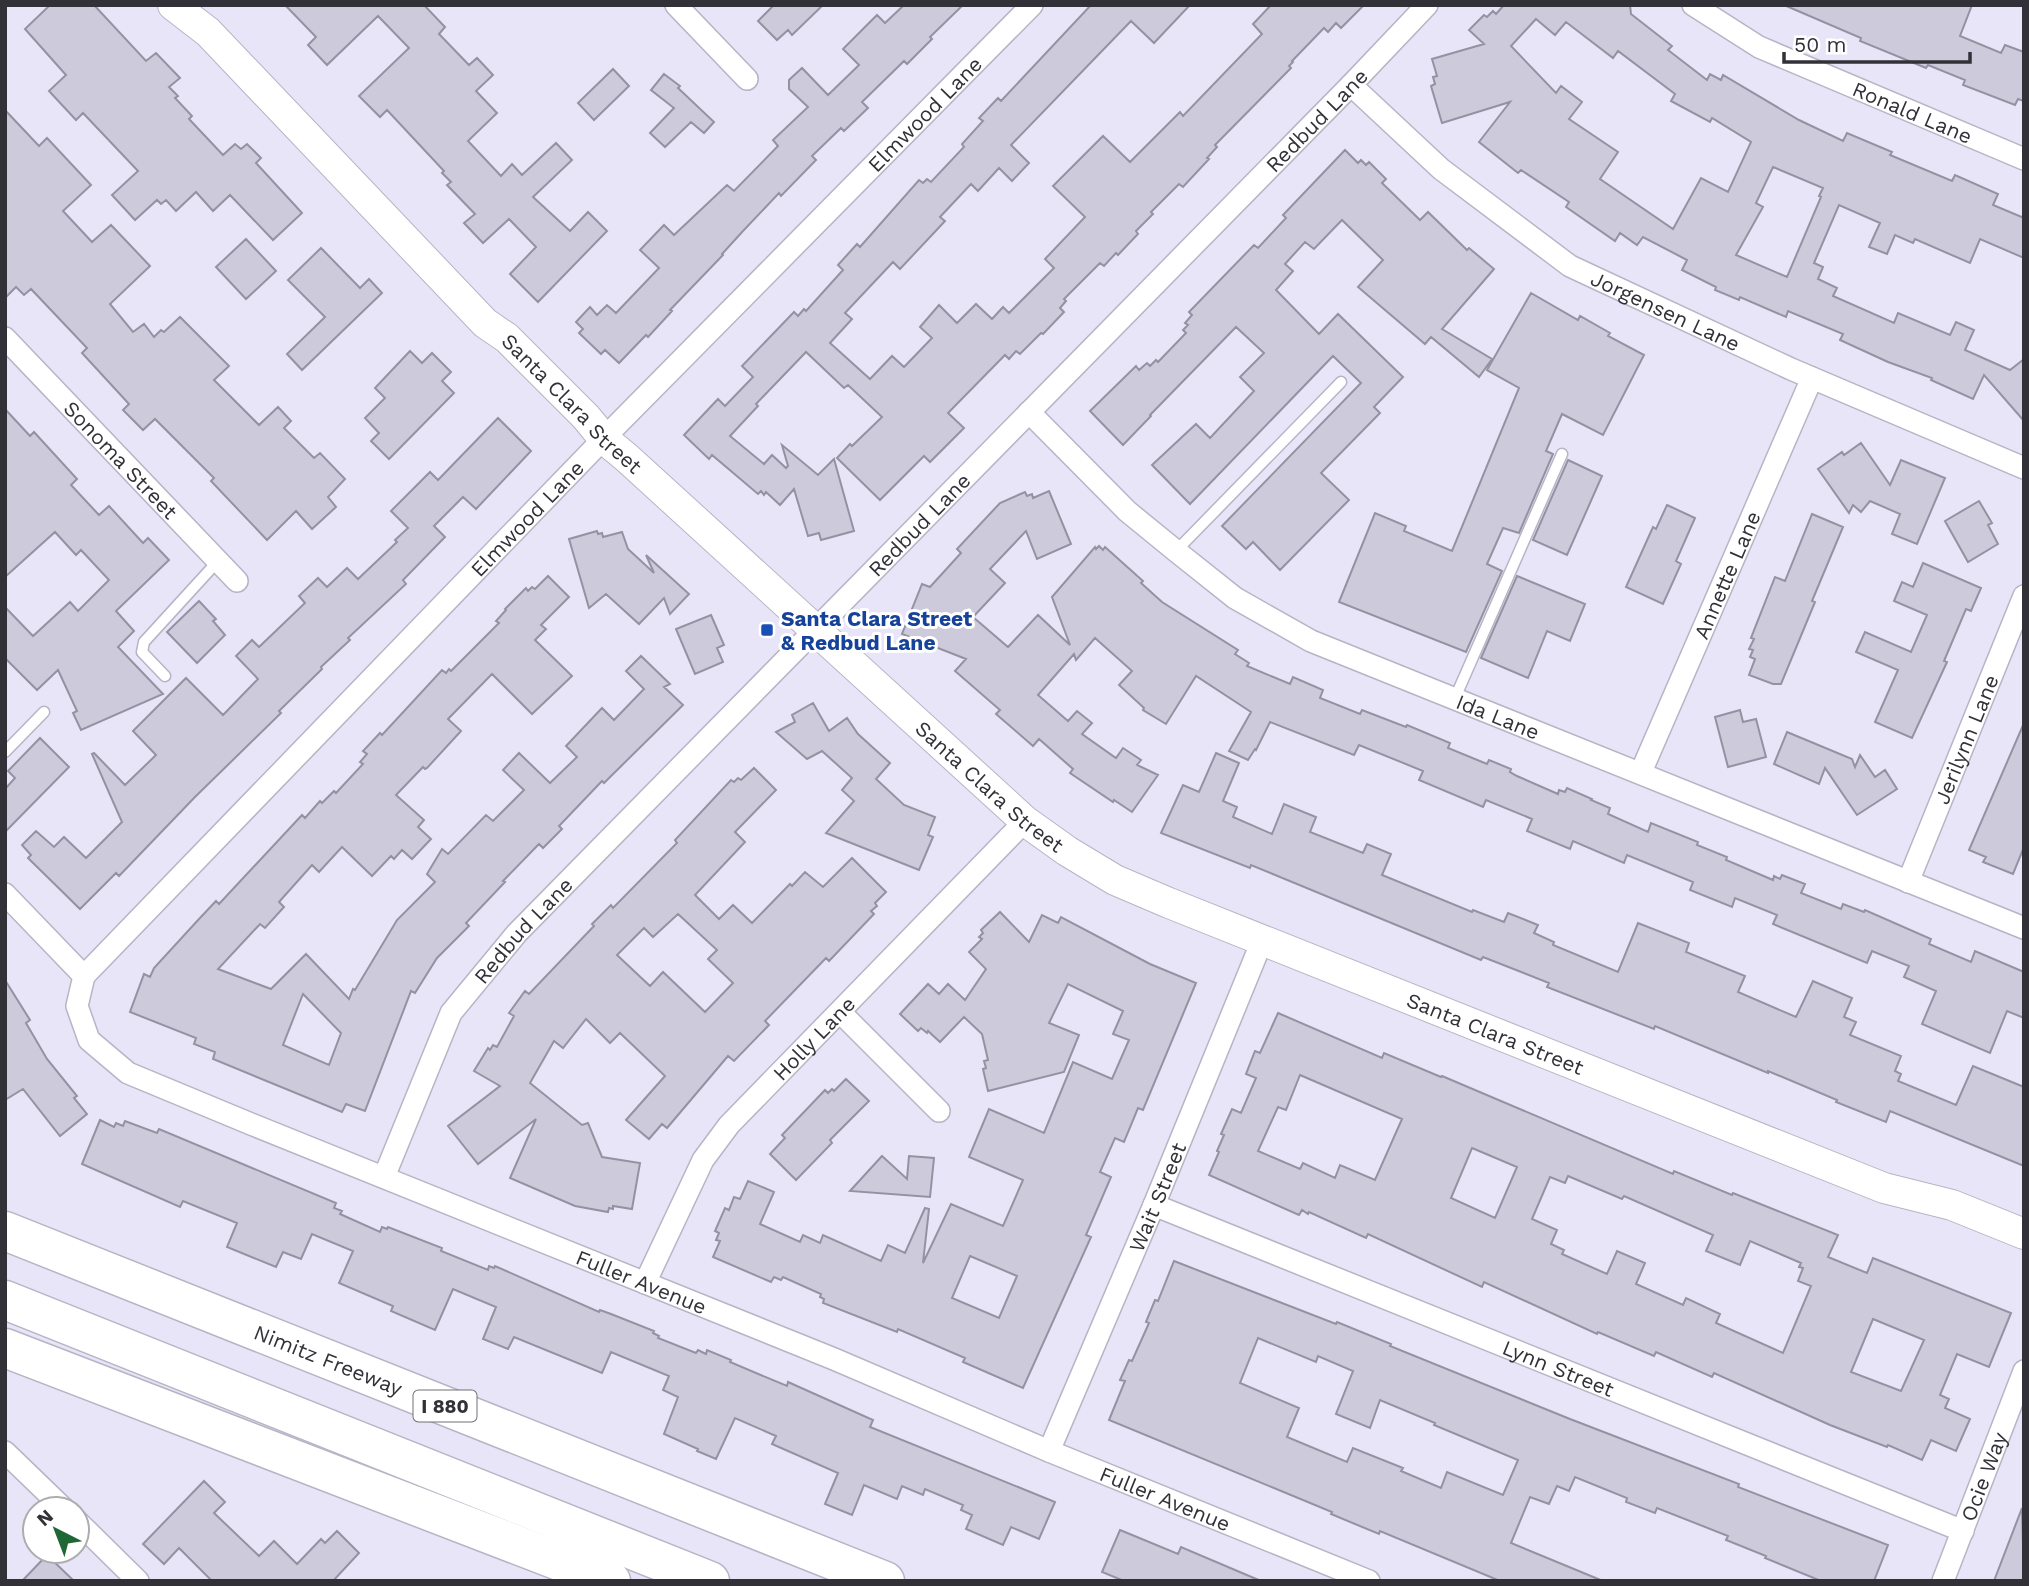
<svg xmlns="http://www.w3.org/2000/svg" width="2029" height="1586" font-family="'Work Sans',sans-serif">
	<rect width="100%" height="100%" fill="#e8e5f8"/>
	<!-- building -->
	<path fill="#cdcadc" stroke="#9492a2" stroke-width="2" fill-rule="evenodd" d="M50,5H94L146,61L156,53L180,78L169,87L178,96L175,98L192,116L189,119L223,155L235,144L241,149L247,144L261,158L256,163L302,213L273,240L230,195L213,211L196,192L176,211L166,200L161,204L157,200L135,220L112,195L138,171L83,113L76,120L49,91L66,75L25,29Z
		M285,5H424L445,27L439,34L469,65L477,58L493,75L476,91L497,113L468,141L501,176L512,164L522,175L556,143L572,160L533,197L570,231L588,212L607,231L538,302L510,274L536,247L509,219L483,243L464,223L475,214L447,185L451,182L442,173L444,171L387,110L380,117L359,96L409,48L378,16L327,65L308,45L316,37Z
		M774,5H823L792,35L788,30L777,40L758,21Z
		M904,5H963L930,37L932,39L907,64L904,61L862,102L868,108L844,131L841,128L812,156L816,160L781,196L779,193L743,231L722,254L723,255L670,310L672,311L648,337L646,335L619,363L605,350L601,354L579,333L583,329L576,322L590,307L597,315L607,305L616,313L659,268L640,250L664,225L674,235L727,185L734,191L778,146L773,140L808,107L789,89V80L802,68L828,95L859,65L843,49L877,15L885,23Z
		M1091,5H1190L1154,43L1131,21L1011,145L1029,163L1012,181L999,168L978,191L971,184L940,217L945,221L900,269L893,262L845,313L852,319L830,343L870,379L892,356L904,367L932,338L920,327L939,305L957,323L976,304L992,319L1003,307L1009,313L1054,268L1045,259L1085,217L1053,186L1103,136L1130,162L1180,112L1183,116L1262,34L1253,24L1271,5H1364L1341,28L1336,23L1328,32L1324,28L1292,61L1293,62L1289,66L1291,68L1215,145L1217,147L1207,158L1209,159L1183,187L1179,184L1151,212L1153,214L1136,231L1138,234L1118,255L1116,253L1104,266L1100,263L1064,299L1066,301L1060,308L1064,312L1043,334L1041,333L1020,354L1016,351L1009,359L1005,355L948,413L964,428L930,462L924,456L880,500L837,458L850,444L852,446L882,417L848,385L844,388L806,352L756,404L758,406L730,436L764,464L772,455L786,468L788,466L782,445L818,475L834,459L854,531L821,540L819,533L808,536L794,489L780,505L766,492L764,495L761,491L758,494L712,455L709,459L684,435L718,399L725,406L753,377L742,366L794,312L798,316L804,309L806,311L843,270L838,265L857,244L860,247L919,180L923,183L927,179L931,182L964,147L962,144L983,121L979,118L998,98L1001,101Z
		M1504,5H1630L1631,14L1672,46L1668,50L1707,80L1710,74L1721,80L1723,75L1799,120L1843,141L1847,133L1892,152L1890,155L1952,181L1955,175L1998,194L1993,205L2024,218V258L1980,239L1970,263L1915,239L1913,243L1895,235L1887,254L1869,247L1880,223L1839,205L1814,263L1823,267L1818,279L1837,288L1833,296L1894,323L1898,313L1950,335L1956,322L1974,330L1965,350L2010,370L2024,359V421L1984,375L1973,399L1931,380L1932,378L1888,362L1840,340L1843,334L1788,311L1786,317L1740,297L1739,300L1715,290L1716,287L1682,270L1687,260L1643,237L1637,245L1620,233L1615,241L1566,207L1569,202L1521,170L1518,173L1479,142L1510,102L1442,123L1431,86L1435,84L1433,77L1437,76L1432,59L1484,44L1469,30L1484,15L1487,17L1493,11L1496,14ZM1536,19L1555,35L1566,22L1613,58L1618,51L1675,94L1671,101L1710,122L1712,118L1751,142L1728,192L1701,178L1673,229L1600,179L1618,152L1569,119L1582,102L1561,86L1556,93L1511,46ZM1773,167L1823,188L1819,196L1821,197L1787,277L1736,255L1763,207L1756,203Z
		M1784,5H1972L1960,36L2001,53L2005,45L2024,52V101L2018,99L2015,105L1963,85L1965,80L1928,65L1926,68L1860,41L1861,38Z
		M613,69L629,86L594,120L578,103Z
		M664,74L680,86L678,88L714,122L704,133L691,122L665,147L650,133L674,108L651,90Z
		M5,110L39,146L47,138L91,185L63,211L92,242L111,225L150,266L110,304L133,332L144,324L154,337L161,330L164,332L180,317L229,366L214,380L259,425L278,407L291,421L284,428L314,458L320,453L345,479L328,497L336,507L312,529L296,511L267,540L211,481L214,478L155,419L143,430L123,410L129,404L82,353L87,348L31,289L24,295L16,287L5,298Z
		M1345,150L1358,163L1361,160L1366,165L1369,162L1386,179L1382,183L1420,220L1428,212L1467,250L1469,248L1494,269L1442,329L1492,359L1479,377L1431,337L1425,344L1358,287L1383,260L1342,220L1314,249L1305,242L1285,264L1293,271L1276,290L1319,334L1338,314L1403,377L1374,407L1380,413L1321,473L1349,500L1280,570L1253,542L1246,549L1222,526L1361,383L1333,356L1190,504L1152,465L1196,424L1210,438L1254,391L1240,377L1264,353L1236,327L1150,415L1151,416L1123,445L1090,411L1136,366L1139,370L1147,363L1150,366L1156,360L1158,362L1186,333L1183,330L1188,325L1185,323L1192,315L1189,312L1254,245L1258,248L1286,218L1283,215Z
		M246,239L276,271L246,299L216,267Z
		M321,248L360,288L369,279L382,293L302,370L287,354L325,317L288,280Z
		M1531,293L1578,320L1580,316L1610,333L1608,336L1644,355L1603,435L1562,414L1546,451L1553,454L1519,533L1503,528L1487,564L1502,571L1466,652L1339,602L1375,513L1406,526L1404,531L1452,551L1519,388L1487,370Z
		M410,351L422,363L432,353L451,372L442,381L454,393L389,459L371,441L379,433L365,418L385,398L375,388Z
		M5,409L30,436L34,432L77,479L71,485L99,515L109,506L143,543L148,538L169,560L116,611L134,631L118,647L163,694L81,730L73,713L77,711L58,670L37,690L5,658V607L33,636L70,602L78,611L109,580L81,550L76,555L55,532L5,577Z
		M498,418L531,451L476,509L463,497L434,526L445,537L403,580L406,584L348,638L350,640L321,667L322,669L279,711L281,713L195,797L119,876L116,873L80,909L28,858L31,855L22,845L36,831L54,847L64,837L86,858L122,822L92,754L94,753L125,785L156,755L133,731L186,678L223,715L258,679L236,656L252,640L259,647L305,603L299,596L318,578L327,587L347,568L358,579L397,542L395,540L408,528L391,511L430,472L438,480Z
		M1861,443L1890,485L1901,460L1945,478L1917,544L1892,534L1900,514L1870,501L1861,512L1853,505L1849,513L1818,469L1842,452L1844,455Z
		M1568,460L1602,476L1567,555L1533,540Z
		M1049,491L1071,544L1037,559L1026,531L990,569L1005,583L973,617L1008,647L1038,615L1070,645L1052,597L1095,547L1096,549L1099,546L1103,550L1105,547L1143,581L1141,583L1162,602L1238,650L1235,654L1249,663L1247,666L1290,684L1293,677L1323,690L1320,698L1360,714L1362,710L1406,727L1407,725L1450,743L1448,748L1487,764L1489,760L1511,769L1510,772L1517,776L1558,794L1559,790L1565,792L1567,788L1592,799L1591,800L1610,808L1608,814L1648,832L1651,823L1698,842L1697,845L1727,857L1726,860L1773,880L1774,876L1780,879L1782,875L1805,884L1801,893L1841,909L1843,904L1864,912L1865,910L1931,939L1929,944L1971,962L1975,951L2024,972V1018L2007,1011L1990,1053L1922,1024L1936,991L1904,977L1909,966L1872,951L1867,963L1773,924L1777,915L1735,898L1732,907L1690,890L1693,882L1627,855L1624,863L1573,841L1570,849L1527,831L1532,819L1486,800L1483,807L1419,780L1423,771L1359,745L1354,755L1270,722L1256,750L1255,749L1248,760L1229,751L1251,712L1196,676L1166,724L1143,710L1144,708L1119,685L1132,671L1095,638L1076,660L1074,654L1038,695L1068,721L1077,711L1092,723L1082,734L1116,758L1123,748L1141,760L1137,765L1158,775L1132,812L1114,800L1113,802L1070,773L1073,769L1039,739L1033,746L996,714L1000,710L955,671L966,659L902,634L922,584L930,587L961,553L957,549L1000,503L1025,492L1027,496L1032,494L1033,498Z
		M1979,501L1992,523L1988,525L1998,544L1968,562L1945,521Z
		M1667,505L1695,518L1676,561L1681,564L1663,604L1626,587L1653,527L1656,529Z
		M1812,514L1843,527L1812,601L1815,602L1781,684H1773L1749,675L1755,659L1750,657L1753,650L1749,649L1754,639L1751,638L1775,577L1785,581Z
		M597,531L598,534L602,533L603,537L622,532L628,549L654,573L646,555L689,594L670,614L664,598L639,624L606,594L589,608L569,539Z
		M1923,563L1981,588L1971,611L1966,609L1944,661L1947,662L1912,738L1875,722L1898,670L1856,652L1865,632L1911,652L1927,615L1894,601L1902,582L1913,587Z
		M548,576L569,597L541,625L546,629L535,640L572,676L532,714L492,674L448,719L461,731L427,768L425,769L423,767L396,795L424,820L418,827L431,839L412,859L402,850L394,859L391,856L372,876L342,847L319,872L312,865L279,902L284,907L265,928L260,924L218,969L271,989L306,954L349,999L353,989L355,990L397,920L435,882L427,874L442,849L448,854L486,815L493,821L524,790L503,770L519,753L550,783L577,757L566,746L602,708L614,720L644,689L626,671L641,656L670,684L664,687L683,705L604,783L602,781L559,826L562,829L543,848L539,844L503,881L505,882L466,923L469,926L437,958L415,993L411,991L365,1111L346,1104L342,1112L213,1059L215,1052L194,1044L196,1038L130,1012L144,974L150,977L154,968L199,919L216,901L219,904L302,815L305,818L320,801L322,803L334,791L336,793L363,764L360,762L367,754L363,751L380,733L382,735L442,670L446,673L449,669L451,671L499,623L496,621L506,610L505,609L526,588L528,591L532,587L535,589ZM303,994L341,1033L329,1065L283,1045Z
		M1517,576L1585,604L1570,641L1547,631L1528,678L1481,658Z
		M199,601L216,619L213,621L225,635L197,663L167,632Z
		M711,615L724,645L717,648L723,662L695,674L676,629Z
		M813,703L829,731L847,718L858,734L890,763L876,779L904,805L935,817L928,835L933,837L919,870L826,833L854,801L842,790L852,778L822,751L807,759L776,732L795,722L792,715Z
		M1740,710L1743,722L1756,719L1766,757L1728,767L1715,717Z
		M2024,723V847L2013,874L1983,862L1986,857L1969,850Z
		M1787,732L1852,759L1855,767L1860,755L1875,777L1885,770L1897,789L1857,815L1825,768L1819,784L1774,764Z
		M40,738L69,767L5,832V789L15,778L8,771Z
		M1216,753L1239,763L1223,801L1237,807L1233,817L1272,834L1284,804L1316,817L1310,832L1363,853L1367,844L1391,854L1382,875L1472,912L1473,910L1504,922L1508,913L1538,925L1534,933L1554,942L1553,945L1618,972L1638,923L1689,943L1686,952L1745,976L1738,992L1796,1017L1813,981L1852,998L1844,1017L1856,1022L1850,1035L1901,1056L1895,1071L1901,1074L1898,1081L1956,1105L1973,1066L2024,1087V1166L1890,1111L1886,1122L1836,1102L1837,1100L1768,1071V1073L1655,1026L1654,1029L1547,987L1549,983L1483,957L1481,960L1251,865L1250,868L1161,833L1183,785L1199,792Z
		M754,768L776,790L735,832L745,842L695,895L719,919L733,905L752,923L790,884L792,886L805,872L823,887L852,858L886,892L875,903L877,906L871,911L874,914L829,961L826,958L765,1021L769,1025L734,1061L728,1056L667,1128L662,1124L649,1139L626,1120L665,1076L620,1033L610,1043L586,1019L563,1048L554,1041L530,1083L582,1125L588,1123L602,1157L640,1163L632,1209L613,1206V1209L609,1208L608,1212L575,1206L510,1178L536,1119L478,1164L448,1126L500,1086L474,1071L488,1048L490,1050L493,1045L497,1047L514,1016L509,1013L525,991L529,994L594,926L592,924L611,905L613,908L677,843L675,840L731,780L734,782L738,778L741,780ZM678,914L717,950L708,959L733,983L705,1012L663,972L650,986L617,955L644,928L653,937Z
		M1000,912L1029,942L1042,915L1058,923L1061,917L1150,964L1196,983L1143,1110L1138,1108L1124,1142L1115,1138L1100,1172L1111,1177L1086,1235L1091,1237L1023,1388L963,1362L965,1358L898,1329L897,1332L823,1303L824,1299L820,1297L821,1294L783,1277L781,1280L774,1277L771,1282L713,1257L720,1241L716,1240L719,1233L715,1231L725,1208L729,1210L734,1197L740,1199L748,1181L774,1192L760,1224L800,1242L803,1235L820,1243L823,1235L881,1261L888,1245L905,1253L925,1208L929,1209L923,1263L951,1204L1003,1226L1023,1180L969,1157L989,1109L1044,1133L1073,1062L1112,1079L1129,1040L1113,1034L1123,1011L1068,984L1049,1023L1079,1035L1064,1072L988,1091L983,1069L986,1068L984,1061L988,1060L982,1034L964,1017L940,1042L928,1031L927,1033L921,1028L918,1031L900,1014L928,984L939,994L948,984L965,1000L986,969L969,952L982,939L979,937L983,933L981,930ZM970,1256L1017,1276L999,1318L952,1298Z
		M5,980L30,1020L26,1023L47,1059L77,1096L74,1098L87,1114L60,1136L23,1089L5,1100Z
		M1278,1013L1382,1058L1384,1053L1441,1077L1442,1076L1673,1174L1674,1171L1732,1195L1733,1193L1838,1235L1828,1257L1867,1273L1873,1258L2011,1313L1989,1367L1957,1354L1940,1395L1949,1399L1945,1408L1970,1419L1956,1451L1931,1440L1922,1460L1888,1445L1887,1447L1830,1425L1714,1373L1712,1377L1656,1352L1654,1356L1598,1332L1597,1334L1484,1282L1482,1287L1368,1234L1366,1238L1309,1212L1308,1214L1302,1210L1299,1215L1209,1175L1219,1152L1217,1151L1224,1135L1221,1134L1232,1109L1241,1113L1256,1078L1246,1074L1255,1051L1260,1053ZM1300,1075L1402,1119L1375,1180L1340,1165L1335,1178L1303,1163L1300,1169L1258,1151L1278,1107L1286,1110ZM1472,1148L1517,1167L1495,1218L1451,1198ZM1568,1176L1622,1199L1624,1196L1713,1235L1706,1251L1740,1265L1750,1241L1801,1263L1799,1267L1803,1268L1798,1281L1811,1286L1783,1353L1716,1323L1720,1314L1686,1298L1683,1305L1636,1284L1645,1263L1617,1251L1607,1274L1562,1254L1564,1250L1551,1244L1557,1230L1532,1219L1550,1177L1565,1183ZM1873,1319L1924,1340L1901,1391L1851,1372Z
		M846,1079L869,1101L830,1140L832,1143L796,1180L770,1154L785,1138L782,1135L825,1090L828,1093L832,1089L834,1091Z
		M100,1120L114,1127L116,1123L123,1126L125,1121L157,1133L159,1129L336,1203L334,1208L342,1211L340,1214L380,1232L382,1227L387,1229L388,1227L442,1248L441,1251L488,1270L489,1266L494,1268L495,1266L599,1312L600,1310L611,1314L654,1331L653,1333L659,1336L658,1338L696,1353L698,1350L706,1354L707,1350L731,1360L730,1362L787,1386L788,1382L873,1420L870,1427L1055,1502L1039,1539L1011,1527L1003,1545L966,1529L972,1515L961,1510L963,1505L925,1489L923,1495L902,1486L897,1499L864,1485L852,1515L825,1504L838,1473L772,1444L776,1436L735,1418L716,1459L697,1451L698,1449L664,1434L678,1397L663,1390L669,1376L611,1352L602,1373L514,1337L508,1349L483,1339L496,1307L453,1289L435,1330L391,1311L393,1306L339,1283L353,1251L312,1234L301,1259L283,1252L276,1267L227,1247L237,1223L183,1201L180,1207L82,1164Z
		M882,1156L907,1179L909,1156L934,1158L930,1197L850,1191Z
		M1174,1261L1336,1324L1337,1322L1391,1344L1390,1346L1570,1419L1739,1484L1738,1487L1888,1545L1874,1581H1821L1765,1558L1766,1556L1726,1540L1728,1536L1657,1508L1655,1513L1626,1502L1627,1498L1575,1477L1569,1491L1557,1486L1549,1504L1530,1497L1511,1543L1603,1581H1500L1380,1531L1379,1534L1331,1514L1332,1512L1109,1420L1125,1381L1120,1380L1129,1360L1132,1361L1149,1323L1146,1322L1155,1300L1158,1301ZM1258,1338L1316,1362L1318,1356L1353,1371L1336,1414L1370,1428L1380,1400L1435,1423L1434,1425L1518,1460L1503,1495L1447,1472L1441,1488L1401,1471L1403,1468L1353,1448L1347,1462L1287,1437L1299,1408L1240,1383Z
		M204,1481L225,1502L214,1513L259,1556L274,1541L297,1564L321,1539L325,1543L337,1531L359,1553L333,1581H212L179,1548L164,1564L143,1544Z
		M2022,1508L2024,1581H1994Z
		M1120,1530L1178,1554L1181,1547L1261,1581H1124L1102,1572Z
		M47,1555L74,1581H22Z"/>
	<g fill="none" stroke-linecap="round" stroke-linejoin="round">
		<defs>
			<path id="lane" d="M1176,551L1341,382
				M165,676L142,652L144,642L218,561
				M1455,698L1562,454
				M5,752L44,712"/>
			<g id="street">
				<path d="M676,5L747,79"/>
				<path id="s1" d="M1693,5L1759,47L2024,159"/>
				<path id="s2" d="M1351,85L1441,169L1570,266L1791,369L2024,468"/>
				<path id="s3" d="M5,338L237,581"/>
				<path id="s4" d="M1029,412L1127,511L1176,551L1235,598L1311,641L2024,928"/>
				<path id="s5" d="M1641,772L1812,378"/>
				<path id="s6" d="M1908,882L2024,596"/>
				<path id="s7" d="M5,894L84,976L77,1006L89,1040L128,1073L251,1124L834,1359L1049,1451L1369,1581"/>
				<path id="s8" d="M84,976L612,430L1032,5"/>
				<path d="M840,1012L939,1111"/>
				<path id="s9" d="M384,1177L451,1013L517,933L1351,85L1427,5"/>
				<path id="s10" d="M1154,1205L1963,1531"/>
				<path id="s11" d="M645,1283L703,1160L729,1125L1025,821"/>
				<path id="s12" d="M1049,1451L1154,1205L1262,941"/>
				<path d="M5,1452L64,1509"/>
				<path d="M77,1521L138,1581"/>
				<path id="s13" d="M1943,1581L2024,1371"/>
			</g>
			<g id="secondary">
				<path id="s14" d="M173,5L208,32L485,323L507,338L586,417L604,439L627,458L1025,821L1067,851L1115,880L1169,903L1884,1188L1952,1205L2024,1234"/>
			</g>
			<g id="highway">
				<path id="s15" d="M5,1231L885,1581"/>
				<path d="M5,1300L710,1581"/>
				<path d="M5,1348L611,1581"/>
			</g>
		</defs>
		<!-- lane casing -->
		<use href="#lane" stroke="#b7b4c5" stroke-width="13"/>
		<!-- street casing -->
		<use href="#street" stroke="#b7b4c5" stroke-width="24"/>
		<!-- secondary casing -->
		<use href="#secondary" stroke="#b7b4c5" stroke-width="32"/>
		<!-- highway casing -->
		<use href="#highway" stroke="#b7b4c5" stroke-width="41"/>
		<!-- lane -->
		<use href="#lane" stroke="#fff" stroke-width="10"/>
		<!-- street -->
		<use href="#street" stroke="#fff" stroke-width="21"/>
		<!-- secondary -->
		<use href="#secondary" stroke="#fff" stroke-width="30"/>
		<!-- highway -->
		<use href="#highway" stroke="#fff" stroke-width="38"/>
	</g>
	<!-- markers -->
	<rect fill="#1a4fb4" stroke="#fff" stroke-width="2.5" x="760" y="623" width="14" height="14" rx="3.5"/>
	<g text-anchor="middle" dominant-baseline="central" stroke-width="6" stroke-linejoin="round" paint-order="stroke">
		<!-- shield labels -->
		<rect fill="#fff" stroke="#706f74" stroke-width="2" x="413.5" y="1390.5" width="63" height="31" rx="5"/>
		<g font-size="19" font-weight="bold" fill="#333138">
			<text x="445" y="1406">I 880</text>
		</g>
		<!-- street labels -->
		<g font-size="21" fill="#333138" stroke="#fff">
			<text stroke="none"><textPath href="#s1" startOffset="245">Ronald Lane</textPath></text>
			<text stroke="none"><textPath href="#s8" startOffset="1204">Elmwood Lane</textPath></text>
			<text stroke="none"><textPath href="#s9" startOffset="1421">Redbud Lane</textPath></text>
			<text stroke="none"><textPath href="#s2" startOffset="390">Jorgensen Lane</textPath></text>
			<text stroke="none"><textPath href="#s14" startOffset="565">Santa Clara Street</textPath></text>
			<text stroke="none"><textPath href="#s3" startOffset="168">Sonoma Street</textPath></text>
			<text stroke="none"><textPath href="#s8" startOffset="637">Elmwood Lane</textPath></text>
			<text stroke="none"><textPath href="#s9" startOffset="854">Redbud Lane</textPath></text>
			<text stroke="none"><textPath href="#s5" startOffset="215">Annette Lane</textPath></text>
			<text stroke="none"><textPath href="#s4" startOffset="567">Ida Lane</textPath></text>
			<text stroke="none"><textPath href="#s6" startOffset="154">Jerilynn Lane</textPath></text>
			<text stroke="none"><textPath href="#s14" startOffset="1132">Santa Clara Street</textPath></text>
			<text stroke="none"><textPath href="#s9" startOffset="287">Redbud Lane</textPath></text>
			<text stroke="none"><textPath href="#s14" startOffset="1699">Santa Clara Street</textPath></text>
			<text stroke="none"><textPath href="#s11" startOffset="301">Holly Lane</textPath></text>
			<text stroke="none"><textPath href="#s12" startOffset="276">Wait Street</textPath></text>
			<text stroke="none"><textPath href="#s7" startOffset="786">Fuller Avenue</textPath></text>
			<text stroke="none"><textPath href="#s15" startOffset="348">Nimitz Freeway</textPath></text>
			<text stroke="none"><textPath href="#s10" startOffset="436">Lynn Street</textPath></text>
			<text stroke="none"><textPath href="#s13" startOffset="112">Ocie Way</textPath></text>
			<text stroke="none"><textPath href="#s7" startOffset="1353">Fuller Avenue</textPath></text>
		</g>
		<!-- transit labels -->
		<g font-size="21" font-weight="bold" fill="#164399" stroke="#fff" text-anchor="start">
			<text x="781" y="618">Santa Clara Street<tspan x="781" dy="24">&amp; Redbud Lane</tspan></text>
		</g>
	</g>
	<!-- border -->
	<rect width="2029" height="1586" fill="none" stroke="#333138" stroke-width="14"/>
	<!-- north arrow -->
	<g transform="translate(56 1530) rotate(318)"><circle r="33" fill="#ffffff" stroke="#adadaf" stroke-width="2"/>
	<path d="M0-5L12 26L0 18L-12 26Z" fill="#1f6836"/>
	<text y="-10" font-size="19" font-weight="bold" text-anchor="middle" fill="#333138">N</text>
	</g>
	<!-- scale -->
	<path d="M1784 52v10h186v-10" fill="none" stroke="#333138" stroke-width="3.5"/>
	<text x="1794" y="52" font-size="21" fill="#333138" stroke="#ffffff" stroke-width="5" paint-order="stroke">50 m</text>
</svg>
